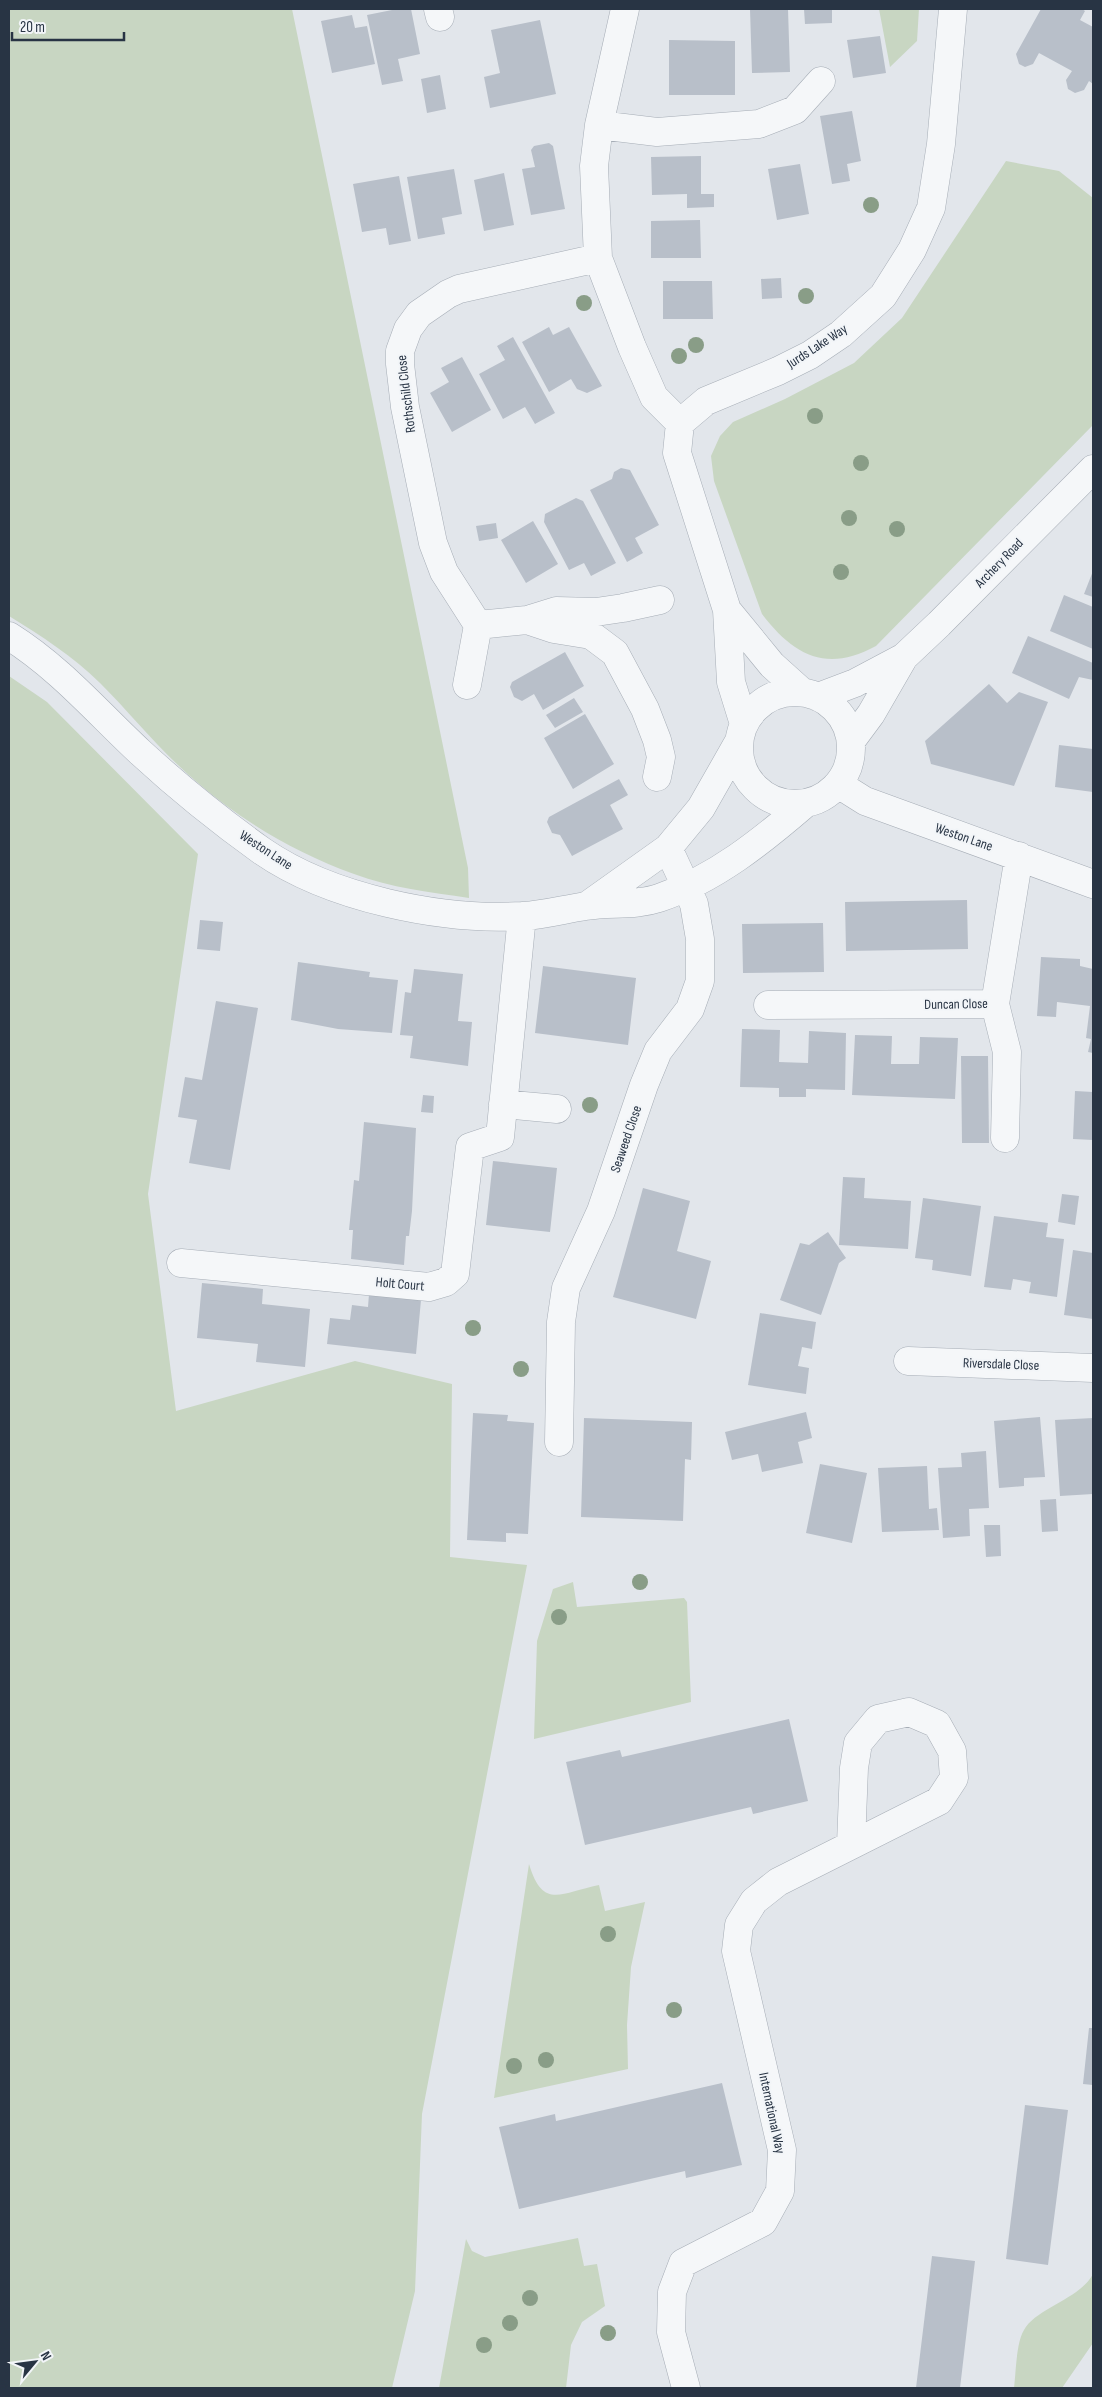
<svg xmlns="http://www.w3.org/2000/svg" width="1102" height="2397" font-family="'Sofia Sans Condensed',sans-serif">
	<rect width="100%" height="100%" fill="#e2e6eb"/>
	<!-- green -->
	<path fill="#c8d6c2" d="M9,9H292L468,868L469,898C430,892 391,888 354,874C298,854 243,822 198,783C162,753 133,716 100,683C73,656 41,636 9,616Z
		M879,9H919L917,41L890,67Z
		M1006,161L1059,171L1093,198V425L876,646C827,673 794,656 762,614L714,481L711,456L720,436L733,422L785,399L854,363L902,318Z
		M9,676L47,702L198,854L148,1194L176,1411L355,1361L452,1384L450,1557L527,1565L422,2114L415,2291L392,2388H9Z
		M573,1582L577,1607L684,1598L687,1602L691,1702L534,1739L537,1641L553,1589Z
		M529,1864C543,1910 560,1893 599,1885L605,1911L645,1902L631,1967L627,2025L628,2069L494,2098Z
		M578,2238L584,2266L597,2264L605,2306L582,2322L571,2345L566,2388H439L466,2239L472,2251L485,2257Z
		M1093,2274V2343L1062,2388H1014C1016,2373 1016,2343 1024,2330C1036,2308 1080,2299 1093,2274Z"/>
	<!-- building -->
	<path fill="#b8bfc9" d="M397,9H411L420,54L398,59L403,81L382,85L367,15Z
		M750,9H788L790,72L752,73Z
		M804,9H832V23L805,24Z
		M1041,9H1082L1085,11L1080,20L1093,27V84L1089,81L1084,90L1075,93L1068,89L1066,80L1072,71L1039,53L1033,64L1025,67L1019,64L1016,54Z
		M352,15L355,28L367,26L375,64L332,73L321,21Z
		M540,20L556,94L490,108L484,77L500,73L491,30Z
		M880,36L886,73L853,78L847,40Z
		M669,40L735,41V95H669Z
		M440,75L446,109L427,113L421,79Z
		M852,111L861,161L847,164L850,181L832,184L820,116Z
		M549,143L553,146L565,209L531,215L522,169L535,167L531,150L534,146Z
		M701,156V194H714V207L687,208V194L652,195L651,157Z
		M800,164L809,214L777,220L768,169Z
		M454,169L462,214L442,218L445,234L418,239L407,177Z
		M504,173L514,225L484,231L474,180Z
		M399,176L411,241L389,245L386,228L362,232L353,184Z
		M700,220L701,258H651V221Z
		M781,278L782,298L762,299L761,279Z
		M663,281H712L713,319H663Z
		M549,327L553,335L569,327L602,386L587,393L577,389L571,379L549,392L522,342Z
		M513,337L555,413L535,424L525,407L503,419L479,374L505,360L497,346Z
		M462,357L491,410L452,432L430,393L449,382L441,368Z
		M621,468L630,470L659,525L635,538L643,553L627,562L590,490L612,479L614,472Z
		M576,498L583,501L616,563L591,576L584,563L569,570L544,522L545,514Z
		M533,521L558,564L526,583L501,540Z
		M496,523L498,538L479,541L476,526Z
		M1093,571V597L1084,594Z
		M1064,595L1093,607V649L1050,631Z
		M1028,636L1093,663V680L1079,677L1069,699L1012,673Z
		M565,652L584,686L543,710L534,694L522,701L514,697L510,687L512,682Z
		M989,684L1007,703L1019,692L1048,702L1014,786L931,764L925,741Z
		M574,698L583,712L555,728L546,715Z
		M585,714L614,764L573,789L544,738Z
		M1059,745L1093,749V792L1055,787Z
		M619,779L628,795L610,805L623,829L572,856L560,835L552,833L547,822L549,817Z
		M967,900L968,949L846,951L845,902Z
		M200,920L223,922L220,951L197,949Z
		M823,923L824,972L743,973L742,924Z
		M1041,957L1080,959V966L1093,969V1053L1088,1052L1091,1039L1086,1038L1090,1006L1057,1002L1056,1017L1037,1016Z
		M298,962L370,972L369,977L398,980L392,1033L338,1029L291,1020Z
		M543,966L636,978L628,1045L535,1033Z
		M414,969L463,974L458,1021L472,1022L468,1066L410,1058L413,1036L400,1035L405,992L411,993Z
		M216,1001L258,1008L230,1170L189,1163L197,1120L178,1117L185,1077L202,1080Z
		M742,1029L780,1030L779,1062L808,1063L809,1031L846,1033L845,1090L806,1089V1097H779V1088L740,1087Z
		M855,1035L892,1036L891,1064H919L920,1037L958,1038L955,1099L852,1095Z
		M961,1056H988L989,1143H962Z
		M1075,1091L1093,1092V1140L1073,1139Z
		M423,1095L434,1096L433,1113L421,1112Z
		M364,1122L416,1128L412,1211L409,1236H406L404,1265L351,1259L353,1230H349L354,1180L359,1181Z
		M493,1161L557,1168L550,1232L486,1225Z
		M843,1177L865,1178L864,1198L911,1201L908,1249L839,1245Z
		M643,1188L690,1201L677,1251L711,1261L696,1319L613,1297Z
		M1062,1194L1079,1196L1075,1225L1058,1222Z
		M923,1198L981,1206L971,1276L932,1270L933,1260L915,1258Z
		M994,1216L1048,1223L1046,1237L1064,1239L1057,1297L1029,1293L1031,1282L1013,1279L1011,1290L984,1287Z
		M828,1232L846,1258L839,1263L821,1315L780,1300L800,1243L809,1245Z
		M1073,1250L1093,1253V1319L1064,1315Z
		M202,1283L263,1289L262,1304L310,1309L305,1367L256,1362L258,1344L197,1338Z
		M369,1294L421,1300L416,1354L327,1344L330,1318L350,1320L352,1305L368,1307Z
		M760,1313L816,1322L812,1349L802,1347L800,1357L798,1366L809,1368L806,1394L748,1385Z
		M806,1412L812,1438L798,1442L803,1463L762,1472L758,1454L732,1460L725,1432Z
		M473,1413L508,1415L507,1421L534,1423L528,1534L506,1533V1542L467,1540Z
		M1040,1417L1045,1477L1024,1478V1486L999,1488L994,1421Z
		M584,1418L692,1422L691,1460L685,1459L683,1521L581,1517Z
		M1093,1418V1494L1060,1496L1055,1420Z
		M986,1451L989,1508L969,1509L970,1536L943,1538L938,1468L962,1467L961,1453Z
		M820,1464L867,1473L852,1543L806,1533Z
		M927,1466L929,1509L937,1508L939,1530L882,1532L878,1468Z
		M1056,1499L1058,1531L1042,1532L1040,1500Z
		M984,1525H1000L1001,1556L986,1557Z
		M789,1719L808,1801L753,1814L751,1807L585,1845L566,1762L620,1750L622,1757Z
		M1089,2028H1093V2085L1083,2084Z
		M722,2083L742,2165L686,2178L685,2171L519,2209L499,2127L555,2114L556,2121Z
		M1025,2105L1068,2110L1048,2265L1006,2259Z
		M932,2256L975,2261L960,2388H916Z"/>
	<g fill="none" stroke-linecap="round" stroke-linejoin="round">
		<defs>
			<path id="minor" d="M438,9L440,17
				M625,9L599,125L594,166L598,258L632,347L654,397L680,423
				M599,125L657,132L759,124L795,110L821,81
				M727,610L772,665L802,692
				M527,620L554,629L591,635L615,653L645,709L657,740L661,757L657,777
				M478,625L527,620L556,611L596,612L623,608L660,600
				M9,636C60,668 97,712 140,752C178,787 220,821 262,851C330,898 441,921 523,916C544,915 565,909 586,906C611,902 635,906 659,898C715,879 762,841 806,803
				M467,685L478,625L444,572L433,543L405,407L400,364V351L408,329L419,314L448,294L459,289L598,258
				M739 748a56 56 0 1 1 112 0a56 56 0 1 1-112 0Z
				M818,697L855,683L904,657L939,624L1093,469
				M744,724L731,682L727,610L677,453L680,423L706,401L778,371L810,355L841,334L883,296L912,250L931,208L941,144L953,9
				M851,741L871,714L904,657
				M838,784L865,801L1093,884
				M588,905L668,848L701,808L738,743
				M768,1005L995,1004
				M503,1104L557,1109
				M1005,1138L1007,1052L995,1004L1019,856
				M181,1263L429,1287L446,1282L455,1274L470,1147L500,1137L522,916
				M908,1361L1093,1368
				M559,1442L561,1322L566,1288L601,1211L644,1085L658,1051L690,1009L700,981V939L694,904L668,848
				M686,2388L671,2332L672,2292L683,2263L763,2222L780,2191L782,2150L736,1951L739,1925L754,1901L778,1882L939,1801L954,1778L952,1751L937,1724L909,1712L878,1719L858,1743L854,1768L851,1844"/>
		</defs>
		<!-- minor casing -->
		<use href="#minor" stroke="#a6adb6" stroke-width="29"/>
		<!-- minor -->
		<use href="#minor" stroke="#f5f7f9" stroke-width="28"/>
	</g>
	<!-- trees -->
	<g fill="#899d87">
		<circle cx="871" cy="205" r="8"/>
		<circle cx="806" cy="296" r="8"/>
		<circle cx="584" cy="303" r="8"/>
		<circle cx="696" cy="345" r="8"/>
		<circle cx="679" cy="356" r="8"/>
		<circle cx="815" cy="416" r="8"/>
		<circle cx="861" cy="463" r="8"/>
		<circle cx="849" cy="518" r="8"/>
		<circle cx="897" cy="529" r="8"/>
		<circle cx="841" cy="572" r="8"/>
		<circle cx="590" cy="1105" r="8"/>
		<circle cx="473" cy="1328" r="8"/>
		<circle cx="521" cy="1369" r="8"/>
		<circle cx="640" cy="1582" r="8"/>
		<circle cx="559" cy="1617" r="8"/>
		<circle cx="608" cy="1934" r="8"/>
		<circle cx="674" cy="2010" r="8"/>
		<circle cx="546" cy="2060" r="8"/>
		<circle cx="514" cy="2066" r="8"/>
		<circle cx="530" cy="2298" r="8"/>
		<circle cx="510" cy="2323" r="8"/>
		<circle cx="608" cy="2333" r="8"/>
		<circle cx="484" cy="2345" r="8"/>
	</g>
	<g text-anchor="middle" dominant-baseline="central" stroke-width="4" stroke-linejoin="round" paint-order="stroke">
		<!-- street labels -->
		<g font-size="14" fill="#283444" stroke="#f2f5f8">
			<text transform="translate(817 346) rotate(-33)">Jurds Lake Way</text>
			<text transform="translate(406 394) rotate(-97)">Rothschild Close</text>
			<text transform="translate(999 563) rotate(-46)">Archery Road</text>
			<text transform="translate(964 837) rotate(19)">Weston Lane</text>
			<text transform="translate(266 850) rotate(33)">Weston Lane</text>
			<text transform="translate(956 1004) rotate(-1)">Duncan Close</text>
			<text transform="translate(626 1139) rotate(-71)">Seaweed Close</text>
			<text transform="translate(400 1284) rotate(5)">Holt Court</text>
			<text transform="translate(1001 1364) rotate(2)">Riversdale Close</text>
			<text transform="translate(772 2113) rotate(78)">International Way</text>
		</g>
	</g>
	<!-- border -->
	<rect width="1102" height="2397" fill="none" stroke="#283444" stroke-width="20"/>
	<!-- north arrow -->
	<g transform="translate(35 2362) rotate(61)" stroke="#f2f5f8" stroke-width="4" paint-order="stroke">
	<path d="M0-4L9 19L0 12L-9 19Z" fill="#283444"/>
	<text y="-8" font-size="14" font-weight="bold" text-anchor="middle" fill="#283444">N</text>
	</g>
	<!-- scale -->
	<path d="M12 32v8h112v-8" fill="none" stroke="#283444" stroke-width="2.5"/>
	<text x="20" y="32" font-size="15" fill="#283444" stroke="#f2f5f8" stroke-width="4" paint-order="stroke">20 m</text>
</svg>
